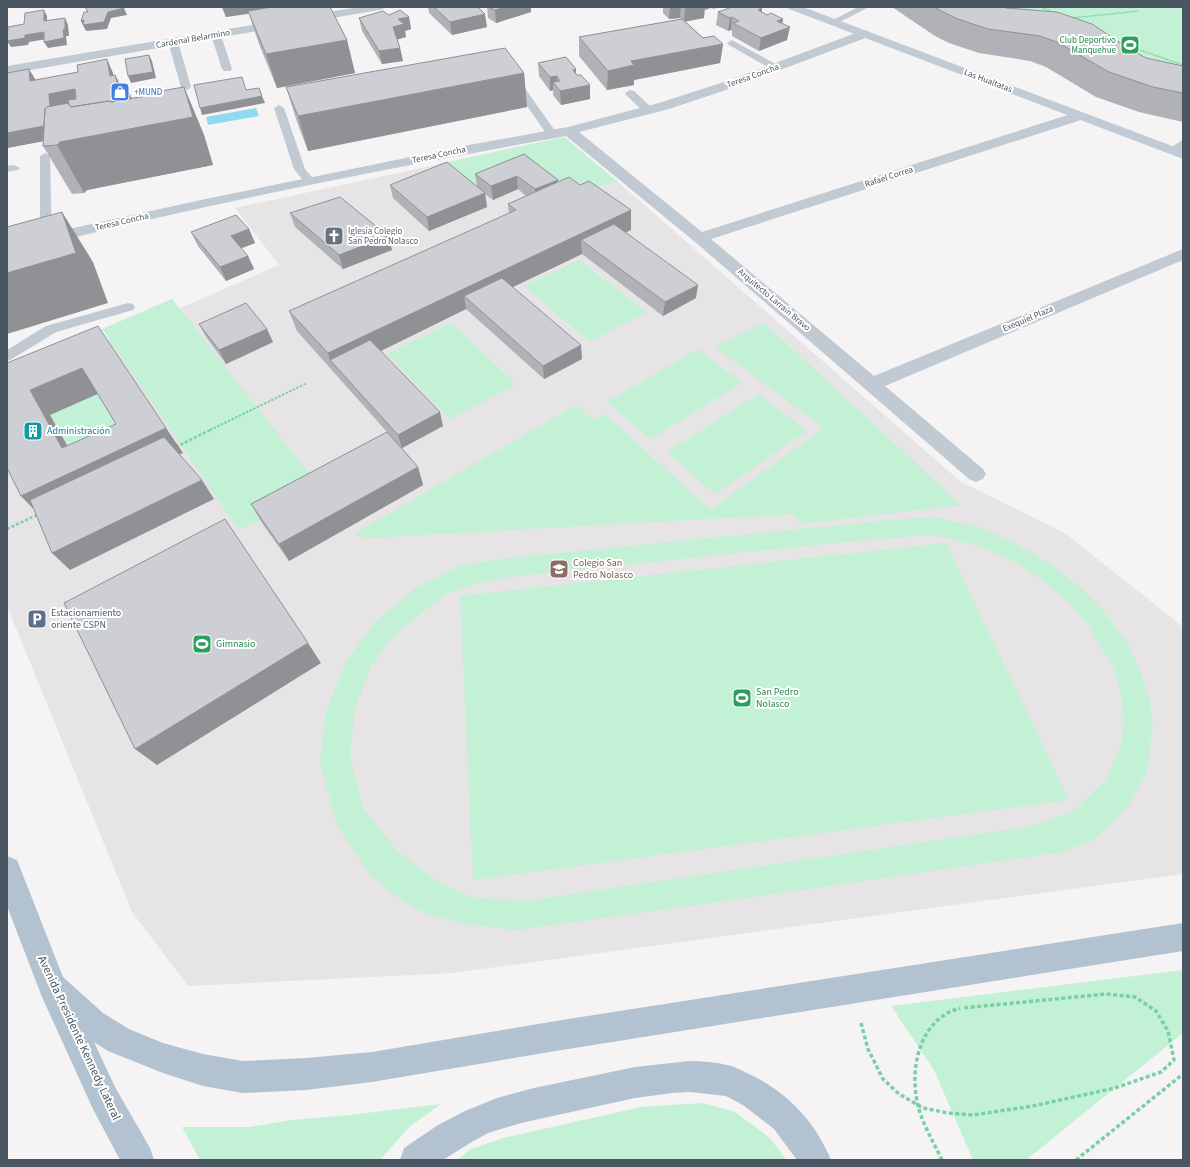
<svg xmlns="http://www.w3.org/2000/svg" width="1190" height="1167" font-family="'Source Sans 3',sans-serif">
	<rect width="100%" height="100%" fill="#f5f3f3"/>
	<!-- education -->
	<path fill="#e6e4e5" d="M564,137L618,182L961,482L1065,533L1183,627V874L452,973L188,986L132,912L7,606V384L279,265L235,208Z"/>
	<!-- green -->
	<path fill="#c3f1d5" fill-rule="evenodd" d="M970,7H1183V82Z
		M564,137L618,182L565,195L526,165L470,188L438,164Z
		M579,260L646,312L590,342L524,286Z
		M172,299L321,489L239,530L102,329Z
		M451,323L516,384L450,419L387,354Z
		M764,323L961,505L801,524L793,514L372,538L356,536L357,532L576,405L593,420L605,414L710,510L824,428L715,347Z
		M698,349L742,383L650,439L607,402Z
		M100,393L134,448L83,472L50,415Z
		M759,394L807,431L715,494L667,452Z
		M935,517L975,526L1015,543L1053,566L1085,591L1108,617L1128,644L1142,675L1149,699L1153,724L1147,772L1130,803L1112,823L1091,841L1062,852L754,897L517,930L465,924L424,913L393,894L370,875L336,823L320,761L326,711L346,662L376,621L417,587L462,565L509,558L891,520ZM929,535L951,539L975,545L1015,562L1045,582L1070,604L1087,623L1114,669L1120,691L1124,720L1121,744L1106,780L1072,812L1033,826L525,901L470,897L439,882L397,851L362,806L350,754L355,709L371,666L394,636L433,603L449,593L476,584L510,577L824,544Z
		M946,543L1069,800L473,880L460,596Z
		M1183,970V1033L1026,1160H973L934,1070L891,1006Z
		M703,1103L735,1112L770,1138L786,1160H457L469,1150L503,1138L641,1107Z
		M441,1104L409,1127L380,1160H200L182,1127H250L292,1120L349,1115Z"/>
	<!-- water -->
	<path fill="#90daee" d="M256,108L259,116L208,125L206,117Z"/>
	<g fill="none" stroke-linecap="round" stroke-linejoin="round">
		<!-- path-far3 -->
		<path stroke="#7ad0a6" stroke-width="1.5" stroke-dasharray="1.5 1" stroke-linecap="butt" d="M1041,7L1054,13
			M1072,18L1139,11
			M1117,42L1183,65"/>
		<!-- path-far2 -->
		<path stroke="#7ad0a6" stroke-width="2" stroke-dasharray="2.5 1.5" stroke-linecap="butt" d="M210,430L307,383"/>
		<!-- path-far1 -->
		<path stroke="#7ad0a6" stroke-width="2.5" stroke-dasharray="3 2" stroke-linecap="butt" d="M176,447L212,429
			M7,529L39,514"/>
		<!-- path -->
		<path stroke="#7ad0a6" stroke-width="3.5" stroke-dasharray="4 2.5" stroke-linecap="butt" d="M861,1023L868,1049L883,1079L899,1094L923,1108L948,1113L973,1115L1033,1106L1115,1088L1161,1072L1174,1060L1168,1031L1156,1011L1135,997L1106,994L963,1008
			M1076,1160L1183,1074"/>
		<!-- lane -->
		<path fill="#c1cad2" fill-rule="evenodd" d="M858,7H869L836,24H830L829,22Z
			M216,32L221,35L232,69L230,71H224L222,69L211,35Z
			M173,39L178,42L191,87L189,89L186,90L181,87L168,42Z
			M732,40L779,66L781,68L776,71L773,70L729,45L727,43Z
			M520,86L524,87L556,132L557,134L556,136H548L515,89Z
			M630,90L634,91L652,108L653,110L652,112H644L626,95L625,93Z
			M279,105L284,108L305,169L316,182L314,184H306L294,169L274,108Z
			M1183,140V148L1176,153H1168L1167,151L1168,149Z
			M45,153L50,156L52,239L50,242H42L40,239V156Z
			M14,165L20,168L18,170L7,172V166Z
			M128,303L133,304L135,307L133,310L56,332L12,359L7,361V350L46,326Z"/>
		<!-- street -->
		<path fill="#c1cad2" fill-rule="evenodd" d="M359,7H385L383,9L379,10L7,74V66Z
			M864,30L868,31L870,34L868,37L735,87L669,109L579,132L702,232L1074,113H1084L1086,116L1084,119L711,239L874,376L1183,249V260L885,386L983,469L986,474L983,479L976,482L969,479L694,241L566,136C394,167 221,201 51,243C36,246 22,251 7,255V245L46,234L201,200L469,145L568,127L659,103L727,81Z"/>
		<!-- secondary -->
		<path fill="#c1cbd6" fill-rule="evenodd" d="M787,7H803L1183,150V159L789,9Z"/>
		<!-- primary -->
		<path fill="#b3c2d1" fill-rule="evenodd" d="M7,856L17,860L63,977L103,1013L129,1029L163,1043L203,1054L243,1061L306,1058L372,1052L562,1020L1183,923V951L562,1050L372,1082L306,1090L243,1093L203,1086L163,1073L108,1051L94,1042L115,1087L150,1148L154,1160H120L93,1109L42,997L7,906Z
			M690,1061C702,1061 715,1062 727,1065C734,1066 742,1071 749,1074C787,1092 815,1121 831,1160H797L774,1129L743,1105L726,1096L690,1092L672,1093L635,1098L521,1123L488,1133L470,1143L443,1160H400L404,1148L438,1125L465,1111L497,1098L534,1088L635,1067Z"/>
		<!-- path-bridge -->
		<path stroke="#7ad0a6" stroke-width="3.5" stroke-dasharray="4 2.5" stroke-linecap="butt" d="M942,1160C934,1143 924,1127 919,1109C910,1079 915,1035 943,1016C948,1012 954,1010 960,1008"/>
	</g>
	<!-- wall -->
	<path fill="#b0b2b7" d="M222,7H330L347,40L355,73L277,88L259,44L249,14L226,17Z
		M428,7H462L487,27L452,35L429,13Z
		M487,7H531V12L496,23L488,18Z
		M663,7H718L714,9L711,8L705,10H704V18L685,21L703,38L723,44L720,63L634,80V85L607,90L579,56V37L681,19L680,18L669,19L663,13Z
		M892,7H1003L1131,50L1146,58L1183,66V122L1139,112L1096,97L1046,67L1030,61L979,53L949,43L935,36Z
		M762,8V12L767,15L783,19L782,23L787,40L759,51L732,36V31L731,30L728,31L716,25L718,12Z
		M389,15L409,17L411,29L405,31L406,37L397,39L400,48L403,61L382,64L362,31L359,18Z
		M538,63L576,69V74L577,75L590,85V99L561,105L553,95V90L550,91L539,76Z
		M113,73V75H115L122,89L132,98L158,94L184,87L204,135L213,165L87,190L84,193L72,194L43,146L44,141L7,148L35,80Z
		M524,73L527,107L308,151L297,122L286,87Z
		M524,154L558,180V182L631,230L625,233L696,298L663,316L582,254L513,287L582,359L544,379L466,309L381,351L443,426L402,448L418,467L423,485L289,561L262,523L251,504L387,432L297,331L289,311L509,214L508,204L526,196L518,189L493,200L485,194L487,207L429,231L393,198L390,185L477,186L475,174Z
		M290,213L388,236L392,250L343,269L295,227Z
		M249,229L255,243L241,248L248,256L254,269L226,281L198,246L191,232Z
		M199,324L273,342L226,364L206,337Z"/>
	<!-- shaded-wall -->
	<path fill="#909195" d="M222,7H289L226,17Z
		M506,7H531V12L496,23L495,10Z
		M670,7H681L680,18L669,19Z
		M696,7H705L704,18L684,22L685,9Z
		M706,7H711L705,10Z
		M124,8L127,15L111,18L107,29L86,31L81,21L108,12Z
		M762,8L760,21L758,10Z
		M44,10L47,16V28L44,21Z
		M485,14L487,27L452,35L450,22Z
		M409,17L411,29L405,31L406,37L396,40L393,27L398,19Z
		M732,17L731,30L728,31L730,18Z
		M65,18L68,25L69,36H66L67,45L48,48L44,42L63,30Z
		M783,19L781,30L790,27L787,40L759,51L761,38L777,21Z
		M44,32L47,39L29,42L28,45L11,47L7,41L25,35Z
		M347,40L355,73L277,88L266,54Z
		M723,44L720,63L634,80V85L607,90L608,71L631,61Z
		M400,48L403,61L382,64L379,51Z
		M149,55L152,61L156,78L131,83L128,76Z
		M107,59L113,73L116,89L110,76Z
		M29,69L37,82L30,81Z
		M576,69V82L573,70Z
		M524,73L527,107L308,151L298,116Z
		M115,75L122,88L125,103L119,90Z
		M557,76V87L553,82V90L550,91V77Z
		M590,85V99L561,105L560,91Z
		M184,87L204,135L213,165L87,190L84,193L57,145L60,142Z
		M127,88L133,101L78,133Z
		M75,89L82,102L60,138L7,148V133L49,94Z
		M262,96L265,103L202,115L200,108Z
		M517,176L518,189L493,200L491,186Z
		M558,180V194L536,203L535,189Z
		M485,193L487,207L429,231L427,217Z
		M631,210V230L593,248L581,240L582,254L475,305L464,296L466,309L340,371L330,360L328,353Z
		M62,212L93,262L108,303L7,334V273Z
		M249,229L255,243L237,250L231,236Z
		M388,236L392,250L343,269L339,255Z
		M248,256L254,269L226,281L220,267Z
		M698,285L696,298L663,316L665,302Z
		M267,329L273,342L226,364L219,350Z
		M581,345L582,359L544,379L543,366Z
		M82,368L100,393L50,415L80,468L166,428L183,453L44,520L21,496L62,448L30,390Z
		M440,412L443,426L402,448L398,435Z
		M418,467L423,485L289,561L279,544Z
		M202,480L214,499L70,570L52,553Z
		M308,643L321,663L157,765L135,749Z"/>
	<!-- building -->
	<path fill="#cdcfd5" stroke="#909195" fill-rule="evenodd" d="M85,7H124V8L108,12L104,22L83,25L84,20L81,21L84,12H88Z
		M272,7H330L347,40L266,54L248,11Z
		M434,7H462V8L465,7H478L485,14L450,22Z
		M489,7H506L495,10Z
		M683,7H696L685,9Z
		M732,7H760L762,8L758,10L767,15L771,13L783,19L777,21L790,27L761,38L733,23L739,21L732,17L730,18L718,12Z
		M935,7H1003L1006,8L1057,12L1092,24L1131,50L1146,58L1183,66V93L1153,87L1109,72L1057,42L1040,36L988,29L958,19L943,12Z
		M44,10V21L65,18V29L63,30L64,38L44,42V32L25,35V38L7,41L8,27L24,24L25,13Z
		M400,10L409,17L398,19L404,24L393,27L400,48L379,51L359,18L383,11L389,15Z
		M682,19L703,38L714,36L723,44L631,61L634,65L608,71L579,37Z
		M505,48L524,73L298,116L286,87Z
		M149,55L153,72L128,76L125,59Z
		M566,57L576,69L573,70L577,75H581L590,85L560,91L553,82L560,81L557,76L550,77L538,63Z
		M107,59L110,76L115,75L119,90L127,88L129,99L111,102L108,101L71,107L69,105L68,100L76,99L75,89L49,94L50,106L47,107L45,109L44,126L7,133V73L29,69L30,81L78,72L77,65Z
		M242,77L246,90L259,88L262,96L200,108L194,85Z
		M184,87L193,117L60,142L57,145L43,146L45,109L47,107L68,103L71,107L108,101L111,102L158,94L161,91Z
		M524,154L558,180L535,189L517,176L491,186L475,174Z
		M447,162L485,193L427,217L390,185Z
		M569,177L580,185L589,181L631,210L328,353L289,311L516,210L508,204Z
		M340,197L388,236L339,255L290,213Z
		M62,212L76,253L7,273V227Z
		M236,215L249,229L231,236L248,256L220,267L191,232Z
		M614,224L698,285L665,302L581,240Z
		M502,278L581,345L543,366L464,296Z
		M246,303L267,329L219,350L199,324Z
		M98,326L166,428L21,496L7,468V363ZM82,368L116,424L62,448L30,390Z
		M370,340L440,412L398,435L330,360Z
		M387,432L418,467L279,544L251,504Z
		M164,437L202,480L52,553L30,500Z
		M225,519L308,643L135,749L64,603Z"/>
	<!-- icons -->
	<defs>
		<symbol id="stadium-square" viewBox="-11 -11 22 22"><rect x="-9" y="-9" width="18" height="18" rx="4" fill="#2e9e5b" stroke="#fff"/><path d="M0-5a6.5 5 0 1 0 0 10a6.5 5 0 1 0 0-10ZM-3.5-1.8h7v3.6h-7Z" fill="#fff"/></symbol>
		<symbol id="shop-square" viewBox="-11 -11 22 22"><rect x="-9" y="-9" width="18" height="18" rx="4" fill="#3f7fe0" stroke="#fff"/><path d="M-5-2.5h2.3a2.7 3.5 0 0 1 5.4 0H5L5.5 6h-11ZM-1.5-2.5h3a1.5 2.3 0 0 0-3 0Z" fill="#fff"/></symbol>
		<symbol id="church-square" viewBox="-11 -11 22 22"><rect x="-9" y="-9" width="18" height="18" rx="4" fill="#6b7280" stroke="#fff"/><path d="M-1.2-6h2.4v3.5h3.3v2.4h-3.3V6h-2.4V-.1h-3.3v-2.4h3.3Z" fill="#fff"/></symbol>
		<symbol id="building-square" viewBox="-11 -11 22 22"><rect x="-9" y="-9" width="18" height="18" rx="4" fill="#0f9aa8" stroke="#fff"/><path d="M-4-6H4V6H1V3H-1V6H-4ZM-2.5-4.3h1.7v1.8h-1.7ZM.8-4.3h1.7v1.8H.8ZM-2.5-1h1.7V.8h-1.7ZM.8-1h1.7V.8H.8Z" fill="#fff"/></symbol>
		<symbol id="school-square" viewBox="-11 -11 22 22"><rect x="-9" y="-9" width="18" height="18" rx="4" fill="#8d6e63" stroke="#fff"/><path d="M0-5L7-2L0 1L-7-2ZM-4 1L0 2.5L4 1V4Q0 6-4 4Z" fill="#fff"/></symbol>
		<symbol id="parking-square" viewBox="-11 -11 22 22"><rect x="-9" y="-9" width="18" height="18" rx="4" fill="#5c6f8a" stroke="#fff"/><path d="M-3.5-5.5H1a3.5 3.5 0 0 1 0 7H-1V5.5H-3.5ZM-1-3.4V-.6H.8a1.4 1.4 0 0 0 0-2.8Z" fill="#fff"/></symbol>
	</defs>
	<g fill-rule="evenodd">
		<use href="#stadium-square" x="1119" y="34" width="22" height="22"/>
		<use href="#shop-square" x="109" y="81" width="22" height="22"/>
		<use href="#church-square" x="323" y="225" width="22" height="22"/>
		<use href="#building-square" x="22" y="420" width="22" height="22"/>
		<use href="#school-square" x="548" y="558" width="22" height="22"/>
		<use href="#parking-square" x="26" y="608" width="22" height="22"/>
		<use href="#stadium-square" x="191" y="633" width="22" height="22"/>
		<use href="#stadium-square" x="731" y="687" width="22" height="22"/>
	</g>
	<g text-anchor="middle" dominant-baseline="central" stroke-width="4" stroke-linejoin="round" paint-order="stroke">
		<!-- far-street labels -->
		<g font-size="9" fill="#4a5661" stroke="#fff">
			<text transform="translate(193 39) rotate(-10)">Cardenal Belarmino</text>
			<text transform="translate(753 76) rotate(-20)">Teresa Concha</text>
			<text transform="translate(988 81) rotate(21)">Las Hualtatas</text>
			<text transform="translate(439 155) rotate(-12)">Teresa Concha</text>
			<text transform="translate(889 177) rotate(-18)">Rafael Correa</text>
			<text transform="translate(122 222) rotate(-13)">Teresa Concha</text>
			<text transform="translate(774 300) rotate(40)">Arquitecto Larraín Bravo</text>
			<text transform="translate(1028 319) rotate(-23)">Exequiel Plaza</text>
		</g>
		<!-- far-leisure labels -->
		<g font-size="9" fill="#27864d" stroke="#fff" text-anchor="end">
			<text x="1116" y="40">Club Deportivo<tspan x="1116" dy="10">Manquehue</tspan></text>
		</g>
		<!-- far-shop labels -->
		<g font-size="9" fill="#366cbe" stroke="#fff" text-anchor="start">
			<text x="134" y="92">+MUND</text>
		</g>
		<!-- far-worship labels -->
		<g font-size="9" fill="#5b616d" stroke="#fff" text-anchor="start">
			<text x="348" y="231">Iglesia Colegio<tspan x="348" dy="10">San Pedro Nolasco</tspan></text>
		</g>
		<!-- culture labels -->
		<g font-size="10" fill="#0d838f" stroke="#fff" text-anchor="start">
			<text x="47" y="431">Administración</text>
		</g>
		<!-- education labels -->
		<g font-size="10" fill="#785e54" stroke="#fff" text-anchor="start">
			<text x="573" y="563">Colegio San<tspan x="573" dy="12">Pedro Nolasco</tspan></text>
		</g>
		<!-- service labels -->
		<g font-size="10" fill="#4e5e75" stroke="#fff" text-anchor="start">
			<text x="51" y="613">Estacionamiento<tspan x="51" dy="12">oriente CSPN</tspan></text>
		</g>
		<!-- leisure labels -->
		<g font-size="10" fill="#27864d" stroke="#fff" text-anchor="start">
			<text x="216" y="644">Gimnasio</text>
			<text x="756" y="692">San Pedro<tspan x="756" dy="12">Nolasco</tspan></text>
		</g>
		<!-- near-street labels -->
		<g font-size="12" fill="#4a5661" stroke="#fff">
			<text transform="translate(79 1038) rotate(65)">Avenida Presidente Kennedy Lateral</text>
		</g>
	</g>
	<!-- border -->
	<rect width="1190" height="1167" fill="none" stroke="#4a5661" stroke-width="16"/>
</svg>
